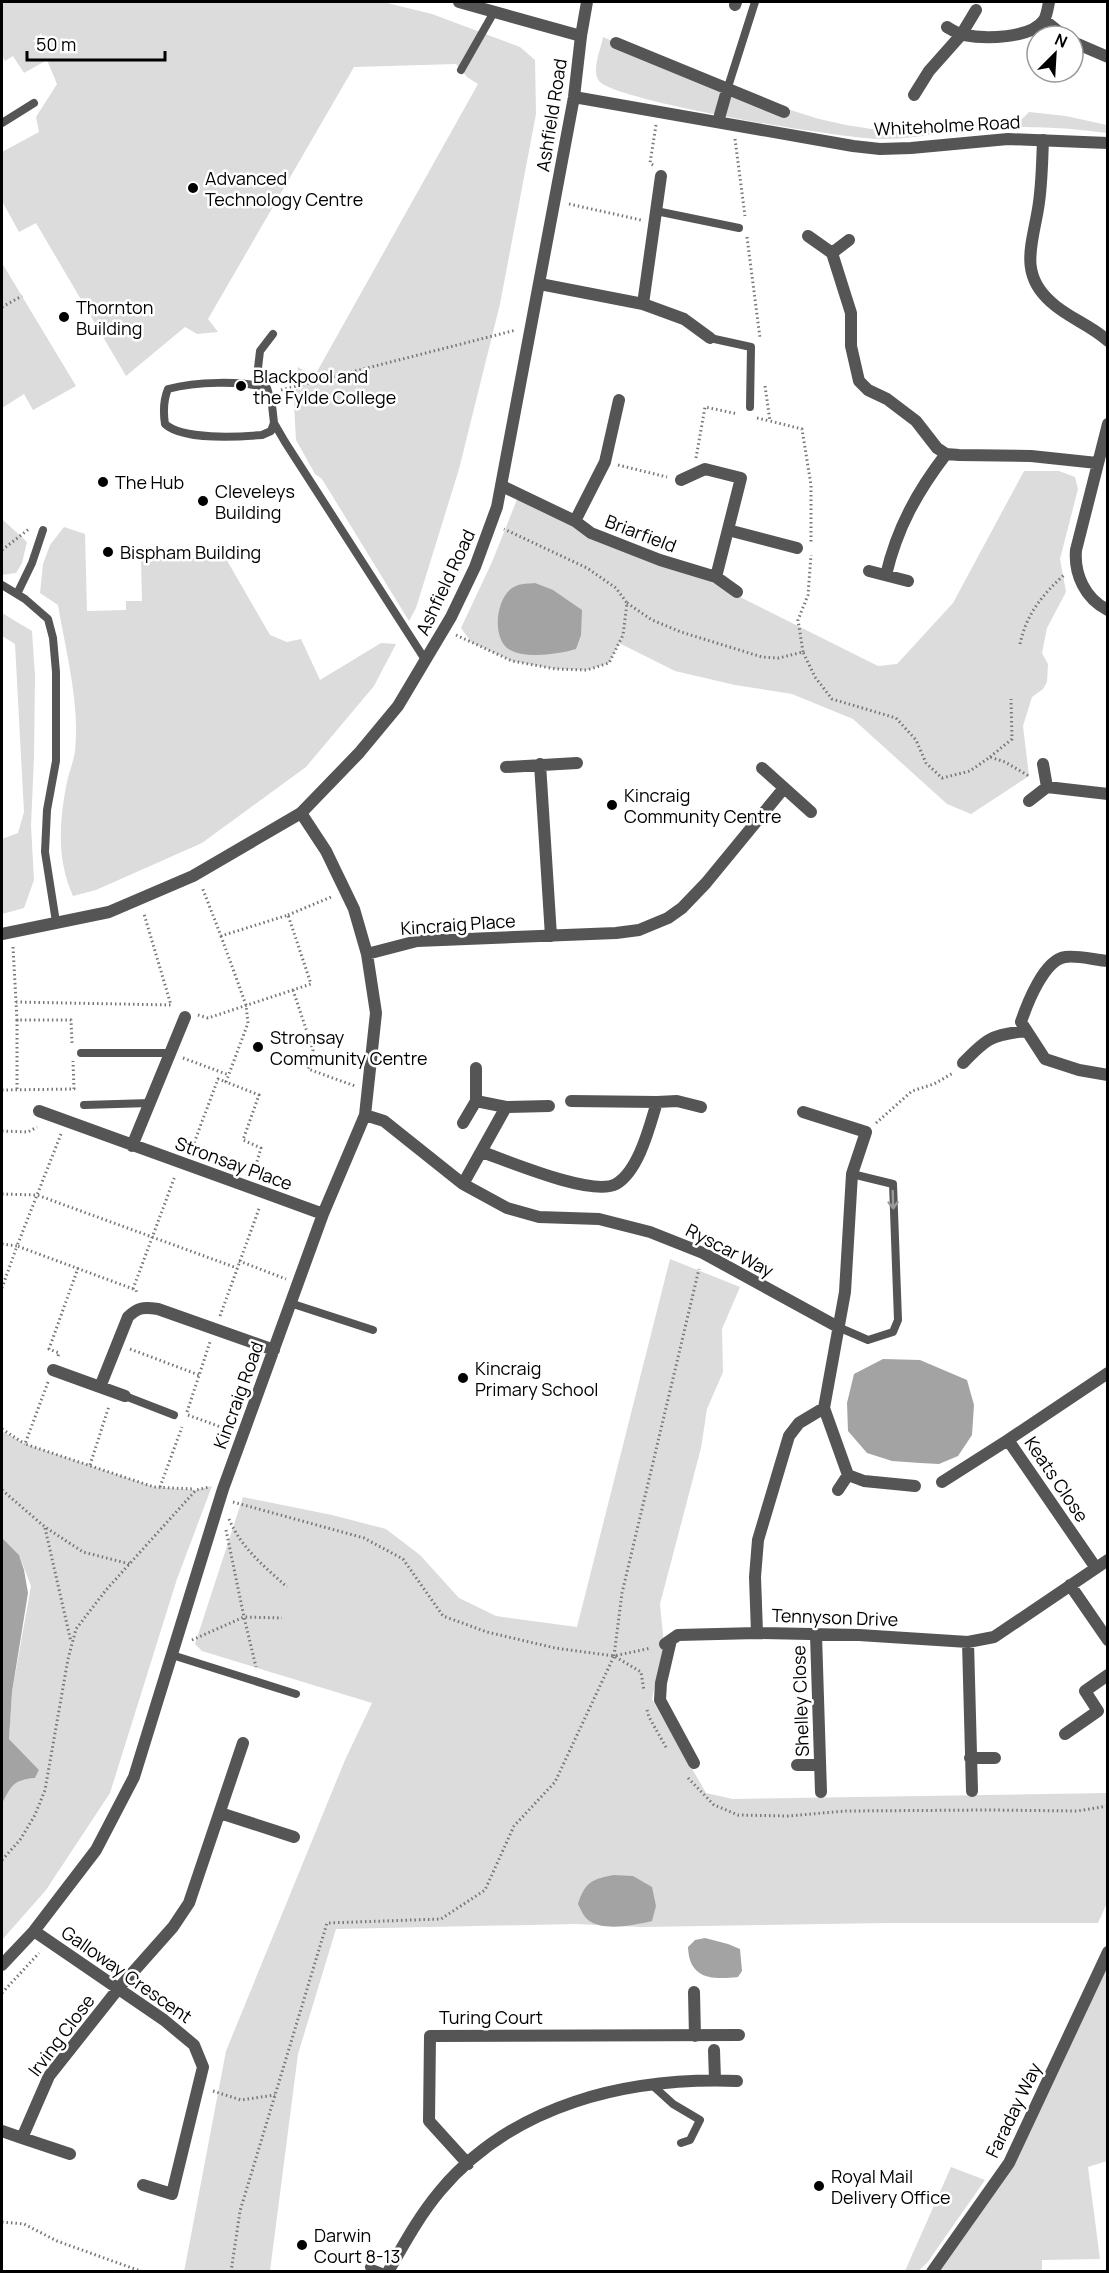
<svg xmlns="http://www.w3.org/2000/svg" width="1109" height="2273" font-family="Manrope,sans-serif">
	<rect width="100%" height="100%" fill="#fff"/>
	<!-- green -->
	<path fill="#dcdcdc" d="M2,2H383L432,14L520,47L535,60L536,114L500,304L459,469L416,608L409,621L322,479L315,474L296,440L294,404L298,367L314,377L478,84L467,77L456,64L354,67L208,319L218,332L197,334L185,327L126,376L36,223L19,232L2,201V152L39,132L36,117L57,84L47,60L24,73L13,56L5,61L2,55Z
		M603,37L727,90L819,119L846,125L891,132L938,128L959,123L1022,119L1029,112L1066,116L1107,125V133C1059,126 1012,125 963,130C936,134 909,139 882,139C848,140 614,101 599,81C591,71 601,49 603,37Z
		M2,263L76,386L33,410L24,394L2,408Z
		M1024,471H1059L1075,477L1078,489L1060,559L1066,592L1047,628L1042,653L1048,664L1047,682L1043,689L1032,697L1023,726L1029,776L971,814L947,804L853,719L792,694L735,685L675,671L619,643L609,663L587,670L556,669L512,661L471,642L461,628L492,562L518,497L657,564L714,581L734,594L878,666L897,664L953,603Z
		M2,519L27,542L22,563L16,573L2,575Z
		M64,527L85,534L87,611L126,610V601H142L141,560L225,557L270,635L287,642L301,639L320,680L381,643L396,644L374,686L306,767L202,843L96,890L73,896C57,861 59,824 66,787C68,775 73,764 75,751C80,703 66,653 58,605L40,593L43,564L50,545Z
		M2,613L32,631L35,676L34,757L31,826L34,880L24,908L2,914V839L18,833L24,812L15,644L2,636Z
		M670,1259L740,1287L722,1329L723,1372L707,1409L701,1448L660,1604L664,1645L652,1699L706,1793L733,1799L1107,1793V1903L1098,1923H888L641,1927L575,1924L336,1929L298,2054L270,2271L184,2272L226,2051L345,1760L372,1703L202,1651L195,1644L243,1497L332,1515L386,1529L420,1555L459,1598L496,1616L577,1627Z
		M2,1431L25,1444L154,1487L196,1490L212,1486L177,1579L110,1793L46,1890L2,1940V1804C11,1786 13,1780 35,1778L39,1770L9,1739L12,1692L31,1586L19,1555L2,1539Z
		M1107,1952V2161L1088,2167L1100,2259L1042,2260V2271L932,2272L1009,2163Z
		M951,2167L985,2180L927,2263L918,2271H905Z"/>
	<!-- water -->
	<path fill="#a3a3a3" d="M535,583L553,590L582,610L581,635L576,649C559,654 523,660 507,648C491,634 497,593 516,586C522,583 529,584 535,583Z
		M883,1359L920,1360L967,1380L974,1405L972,1435L958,1456L939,1464L920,1463L892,1461L867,1453L848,1431L847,1403L854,1374Z
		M2,1538L19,1555L24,1570L28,1593L12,1692L9,1739L39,1770L35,1778C13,1780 11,1786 2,1804Z
		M614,1875L633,1876L652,1887L656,1906L652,1921C634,1925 604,1932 588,1920C584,1917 580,1908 578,1904C585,1882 592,1879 614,1875Z
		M705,1938L728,1944L740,1949L742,1971L738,1977C712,1980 689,1979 688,1947L695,1940Z"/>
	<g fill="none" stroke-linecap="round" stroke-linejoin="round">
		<!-- path -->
		<path stroke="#777" stroke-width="3" stroke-dasharray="1.5 3" stroke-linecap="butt" d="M735,139L745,216
			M653,165L650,163L656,125
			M569,204L641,220
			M747,237L760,338
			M2,307L22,296
			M765,386L770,421L802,429L811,485V542
			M281,390L516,330
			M757,418L770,421
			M696,458L705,407L738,414
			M618,465L667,477
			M2,550L29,529
			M627,603L652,620L681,632L762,657L779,658L803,652L815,677L832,699L896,718L916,740L926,763L942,778L970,771L990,757L1005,762L1029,776
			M456,635L512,661L556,669L587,670L609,663L623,635L627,603L616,588L587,568L504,529
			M1020,644C1026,615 1042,595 1064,575
			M803,652L798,620L808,595L811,555
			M990,757L1012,739L1011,699
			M288,915L331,897
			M221,936L246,1005L248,1023L226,1082L259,1095L243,1140L261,1148L253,1175
			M13,947L17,1020H71L72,1043
			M293,990L313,1050L308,1069L355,1086
			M16,1002L171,1005L144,914
			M198,1015L208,1018L311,984L288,915L221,936L202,887
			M17,1020V1090
			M183,1058L229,1075
			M2,1090L74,1089L73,1061
			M876,1123L912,1091L934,1084L953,1073
			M2,1131L28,1132L37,1127
			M61,1134L17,1246L136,1290L137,1294
			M191,1151L218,1079L226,1082
			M2,1194L37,1195L237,1268
			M2,1244L17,1246L2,1288
			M239,1261L286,1279
			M133,1289L175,1176
			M220,1316L260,1206
			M130,1349L199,1375
			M58,1356L59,1353L49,1349L78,1268
			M48,1382L25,1444L154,1487L194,1489
			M187,1412L210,1342
			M188,1415L229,1430
			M2,1429L25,1444
			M90,1465L109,1406
			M160,1487L182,1427
			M2,1490L45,1527L83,1552L130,1564
			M233,1502L364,1538L403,1559L443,1616L487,1632L555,1648L614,1656L641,1672L644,1691
			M229,1519C241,1548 265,1567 287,1587
			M45,1528L71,1642
			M226,1530L244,1617L256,1667
			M192,1640L244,1617L282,1618
			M614,1656L622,1593L699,1269
			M647,1710L649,1717L667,1749
			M688,1778L714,1805L738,1815L788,1816L846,1811L989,1810L1077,1811L1108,1806
			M2,1860L20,1840L35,1815L45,1790L68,1659L76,1629L106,1590L196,1490L209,1487
			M2,1993L39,1953
			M213,2091L241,2100L275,2095
			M2,2222L24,2224L57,2241L143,2272
			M231,2272L240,2211L327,1923L441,1919L485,1890L514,1826L555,1782L614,1656L651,1648"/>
		<!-- service -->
		<path stroke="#555" stroke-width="8" d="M461,70L494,12
			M727,90L755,2
			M2,123L34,103
			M656,211L739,228
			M710,338L751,347L750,407
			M256,385L260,351L273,334
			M274,423L271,431L262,435C238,437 182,440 165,424C163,411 163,401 168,389C195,382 241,380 267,388L272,405L274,423L285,442L426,661
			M2,585L25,599L48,619L53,638L56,672V761L47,810L45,852L56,922
			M17,594L32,563L43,530
			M81,1053H170
			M84,1105L150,1103
			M290,1303L373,1330
			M838,1327L868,1340L893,1332L898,1320L893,1184L852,1174
			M125,1396L174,1415
			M172,1655L296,1694
			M651,2084L673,2104L700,2120L690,2140L681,2143
			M369,2267L382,2272"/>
		<!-- minor -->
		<path stroke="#555" stroke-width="12" d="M459,2L581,36
			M735,5L736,2
			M1044,20L1064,36
			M947,27C952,30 958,34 964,35C984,39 1031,39 1044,20C1047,15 1048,7 1049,2
			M1073,42L1108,57
			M616,43L784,112
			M914,95L929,71L961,35L976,10
			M718,122L727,90
			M1043,140C1042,163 1042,186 1038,209C1032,245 1019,274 1051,302C1068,318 1091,325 1108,341
			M808,236L832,253L851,313V346L859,381L868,390L887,399L916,421L937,448L946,454L959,455L1031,456L1097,463
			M832,253L849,240
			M540,284L643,304L684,319L710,338
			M643,304L661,176
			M1108,424L1076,550C1074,574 1085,599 1108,610
			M681,480L705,469L741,478L716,577
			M502,486L575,521L591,533L660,560L716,577L737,592
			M575,521L605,462L619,400
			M728,530L797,548
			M869,571L908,581
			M886,575C897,528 917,492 946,454
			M540,764L551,936
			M506,767L577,763
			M762,768L811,812
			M1047,787L1108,794
			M1029,801L1047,787L1043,764
			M367,954L417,941L616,933L639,930L668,918L682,908L706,883L784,788
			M1108,961C1095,960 1077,955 1065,957C1044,960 1027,1004 1021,1022L1045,1059L1079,1070L1108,1075
			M963,1063C986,1039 991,1035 1025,1031
			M476,1068V1101L506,1107L549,1106
			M657,1102L677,1101L701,1107
			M39,1111L323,1214
			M803,1112L866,1132L852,1174L845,1292L824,1408L799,1423L789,1436L758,1540L755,1577L757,1633L859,1635L968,1642L994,1637L1108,1560
			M365,1115L384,1121L463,1184L507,1208L539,1217L599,1219L650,1232L703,1253L838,1327
			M463,1123L476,1101
			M132,1146L185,1017
			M482,1152C508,1161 592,1197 616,1184C639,1171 650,1125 657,1102L571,1101
			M463,1184L506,1107
			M53,1370L100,1387L128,1317C138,1307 144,1307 158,1309L274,1350
			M100,1387L125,1396
			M824,1408L848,1475L838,1490
			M1008,1440L1096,1568
			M848,1475L864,1481L915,1486
			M942,1482L1008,1440L1108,1373
			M1070,1585L1108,1640
			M816,1635L821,1792
			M671,1640L661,1683L660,1700L694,1763
			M968,1642L972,1791
			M665,1644L678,1635L757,1633
			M1065,1734L1098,1711L1085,1691L1108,1675
			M970,1758H995
			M797,1765H820
			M220,1813L294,1837
			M34,1931L164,2020L194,2045L203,2067L172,2194L143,2185
			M2,1965L34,1931L96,1850L134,1777L223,1489L323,1214L365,1115L376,1013L367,954L354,909L326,851L301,813
			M694,1992L695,2036
			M714,2050L715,2080
			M2,2131L22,2138
			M70,2154L22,2138L49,2076L118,1989L173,1927L189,1903L243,1743
			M468,2164L429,2121L430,2036L739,2035
			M388,2272C404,2244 419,2216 440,2191C513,2104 627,2077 737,2081"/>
		<!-- tertiary -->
		<path stroke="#555" stroke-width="12" d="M574,97L853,146L880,149L911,148L1008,139L1108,143
			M2,934L109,912L193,876L301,813L359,753L398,706L451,617L475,567L497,507L574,97L581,36L587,2
			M932,2272L1009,2163L1108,1952"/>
	</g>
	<!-- one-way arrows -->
	<defs><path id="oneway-shaft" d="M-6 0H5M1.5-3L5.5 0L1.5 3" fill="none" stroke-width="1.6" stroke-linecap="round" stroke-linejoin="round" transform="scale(1.5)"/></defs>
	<use stroke="#999" href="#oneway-shaft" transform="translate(893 1200) rotate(88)"/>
	<!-- markers -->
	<g fill="#000" stroke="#fff" stroke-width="2">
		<circle cx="193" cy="188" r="6"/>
		<circle cx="64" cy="317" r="6"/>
		<circle cx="241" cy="386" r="6"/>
		<circle cx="103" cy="482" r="6"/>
		<circle cx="203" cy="501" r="6"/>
		<circle cx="108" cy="552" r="6"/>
		<circle cx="612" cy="805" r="6"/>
		<circle cx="258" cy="1047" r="6"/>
		<circle cx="463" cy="1378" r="6"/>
		<circle cx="819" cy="2186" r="6"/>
		<circle cx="302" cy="2245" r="6"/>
	</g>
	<g text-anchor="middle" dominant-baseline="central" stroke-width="5" stroke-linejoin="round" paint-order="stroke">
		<!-- street labels -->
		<g font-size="18" fill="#000" stroke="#fff">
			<text transform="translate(551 115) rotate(-81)">Ashfield Road</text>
			<text transform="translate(947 125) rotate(-3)">Whiteholme Road</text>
			<text transform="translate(641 533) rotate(21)">Briarfield</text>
			<text transform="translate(445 582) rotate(-65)">Ashfield Road</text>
			<text transform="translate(458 924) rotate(-4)">Kincraig Place</text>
			<text transform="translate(234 1163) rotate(20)">Stronsay Place</text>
			<text transform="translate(730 1250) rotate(27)">Ryscar Way</text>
			<text transform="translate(238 1395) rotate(-70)">Kincraig Road</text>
			<text transform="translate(1057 1479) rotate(56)">Keats Close</text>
			<text transform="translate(835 1617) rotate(2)">Tennyson Drive</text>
			<text transform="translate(800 1701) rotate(-92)">Shelley Close</text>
			<text transform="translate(127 1974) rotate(35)">Galloway Crescent</text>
			<text x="491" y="2017">Turing Court</text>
			<text transform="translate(61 2035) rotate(-53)">Irving Close</text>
			<text transform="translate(1013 2110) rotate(-64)">Faraday Way</text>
		</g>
		<!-- poi labels -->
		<g font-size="18" fill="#000" stroke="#fff" text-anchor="start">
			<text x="205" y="178">Advanced<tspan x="205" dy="21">Technology Centre</tspan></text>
			<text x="76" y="307">Thornton<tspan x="76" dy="21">Building</tspan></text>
			<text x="253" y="376">Blackpool and<tspan x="253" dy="21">the Fylde College</tspan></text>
			<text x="115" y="482">The Hub</text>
			<text x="215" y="491">Cleveleys<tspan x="215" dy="21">Building</tspan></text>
			<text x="120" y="552">Bispham Building</text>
			<text x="624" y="795">Kincraig<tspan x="624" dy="21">Community Centre</tspan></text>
			<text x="270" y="1037">Stronsay<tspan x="270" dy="21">Community Centre</tspan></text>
			<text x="475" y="1368">Kincraig<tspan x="475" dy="21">Primary School</tspan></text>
			<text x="831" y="2176">Royal Mail<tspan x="831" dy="21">Delivery Office</tspan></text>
			<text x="314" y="2235">Darwin<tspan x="314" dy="21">Court 8-13</tspan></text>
		</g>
	</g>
	<!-- border -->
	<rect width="1109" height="2273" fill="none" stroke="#000000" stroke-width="6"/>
	<!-- north arrow -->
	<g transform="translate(1055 54) rotate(24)"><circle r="28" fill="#ffffff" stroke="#999999" stroke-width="1.5"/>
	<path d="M0-4.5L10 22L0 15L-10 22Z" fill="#000000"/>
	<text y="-9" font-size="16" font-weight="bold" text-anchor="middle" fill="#000000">N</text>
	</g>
	<!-- scale -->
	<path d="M27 51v9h138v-9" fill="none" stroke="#000000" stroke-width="3"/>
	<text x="36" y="51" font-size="18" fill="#000000" stroke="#ffffff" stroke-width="4.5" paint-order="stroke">50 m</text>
</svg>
